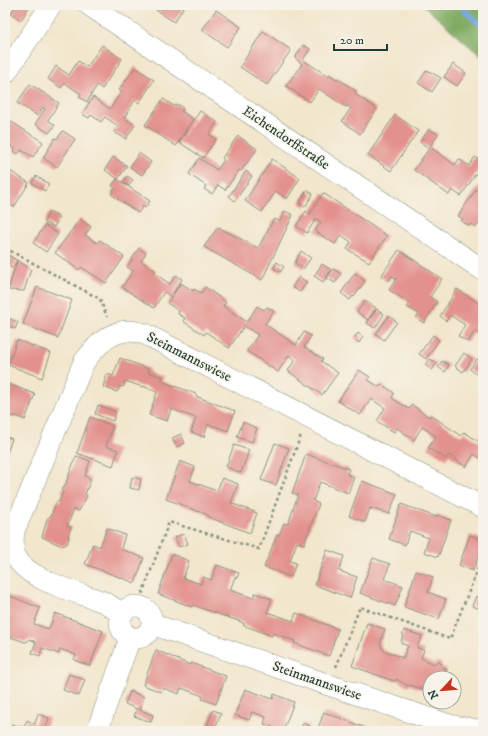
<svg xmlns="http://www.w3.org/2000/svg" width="488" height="736" font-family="'IM FELL DW Pica',serif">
	<rect width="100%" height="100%" fill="#f7f3e8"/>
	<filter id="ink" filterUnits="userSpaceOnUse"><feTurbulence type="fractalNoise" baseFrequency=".025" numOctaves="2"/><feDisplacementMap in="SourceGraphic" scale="8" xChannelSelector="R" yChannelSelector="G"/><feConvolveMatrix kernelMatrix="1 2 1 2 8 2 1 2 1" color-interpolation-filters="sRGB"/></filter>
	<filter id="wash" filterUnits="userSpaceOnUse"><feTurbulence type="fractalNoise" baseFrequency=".012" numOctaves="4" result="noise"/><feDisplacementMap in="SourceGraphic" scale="16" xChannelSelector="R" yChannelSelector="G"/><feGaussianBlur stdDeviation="0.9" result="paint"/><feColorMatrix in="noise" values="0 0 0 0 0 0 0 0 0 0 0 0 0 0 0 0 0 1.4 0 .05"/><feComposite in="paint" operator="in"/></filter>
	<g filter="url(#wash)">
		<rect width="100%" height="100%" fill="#f2e6cc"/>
		<!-- forest -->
		<path fill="#7faa62" stroke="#4f744b" d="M423,5H483V58Z"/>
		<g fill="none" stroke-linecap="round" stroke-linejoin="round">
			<!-- stream -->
			<path stroke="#75a6e0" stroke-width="5.5" d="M459,5L476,21L483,25"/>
		</g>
		<g id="blocks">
			<!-- building -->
			<path fill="#e3918e" d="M16,5H30L21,20L11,13Z
				M160,5H185L174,22L156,10Z
				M216,10L241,27L227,47L202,30Z
				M263,31L291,50L267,85L240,67Z
				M102,45L122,59L102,89L97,85L87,102L79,97L81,94L65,83L61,88L48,79L56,66L69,75L78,61L87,67Z
				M303,45L310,49L303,60L328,76L329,74L336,79L337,78L356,91L355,94L377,109L360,134L342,121L351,108L347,106L346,107L319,89L310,102L286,86L302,64L301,63L295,58Z
				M453,64L466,73L457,86L444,77Z
				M135,67L154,80L139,103L135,100L124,118L135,125L126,139L114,132L118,126L105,117L101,122L91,115L89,118L82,114L93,97L110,109L122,91L119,90Z
				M427,70L441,78L432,92L418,83Z
				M30,84L59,103L48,120L55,125L49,133L35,124L45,109L43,107L38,116L17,103Z
				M163,99L174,106L176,105H180L183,109L181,111L193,119L176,146L145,125Z
				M200,111L217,122L209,134L216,139L203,158L179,142Z
				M395,115L418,131L391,171L368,155Z
				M7,119L43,142L33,157L21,150L18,154L14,151L15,149L5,142V121Z
				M429,129L438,134L429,148L420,142Z
				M63,131L75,139L57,167L43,158L55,138L57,139Z
				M238,136L257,149L241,171L239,170L225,190L218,185L212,194L204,189L206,186L189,174L199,158L217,170L224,160L222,158Z
				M430,147L455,165L459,159L469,166L475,157L483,163L461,196L452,190L449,195L414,170Z
				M139,153L151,162L142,175L130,167Z
				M113,157L127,166L118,179L105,170Z
				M272,159L300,178L287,199L276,191L262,212L245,201Z
				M5,166L7,167V169L29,183L14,207L5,203Z
				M246,171L252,176L235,201L229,196Z
				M36,176L49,184L45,191L32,183Z
				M127,176L133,180L129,186L123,182Z
				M117,179L150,201L145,208L143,206L138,213L111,194L115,188L112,186Z
				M482,181L483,182V218L476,227L471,224L470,226L461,221L463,219L458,216Z
				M307,190L313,194L305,207L299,203Z
				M323,193L387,236L369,262L347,249L351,242L341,235L335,244L315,231L321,222L316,219L307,233L296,226L306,211L310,214Z
				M285,211L293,215L262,280L204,247L218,227L258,248L274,219L280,221Z
				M49,212L59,217L54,227L44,222Z
				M80,219L91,227L85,235L97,243L100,240L124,257L106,283L81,267L79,270L55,253Z
				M45,225L58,234L46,252L33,243Z
				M139,248L146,253L141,261L156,271L154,273L170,284L176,275L182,279L171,297L164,292L154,308L122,287L133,271L127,267Z
				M399,250L442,279L430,297L437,302L424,323L416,318L419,314L407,307L410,303L389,290L396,279L392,276L388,281L381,276Z
				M301,251L311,258L303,269L295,263Z
				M5,253L31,269L24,291L8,290L17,261L12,268L5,264Z
				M277,262L284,267L280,272L273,268Z
				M322,264L331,270L323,282L314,276Z
				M333,269L341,274L335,283L327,278Z
				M355,273L365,281L354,297L353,296L350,300L341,293Z
				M299,277L307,282L300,292L292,287Z
				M181,283L193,291L194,289L201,293L205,287L226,302L223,306L247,322L257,306L264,310L267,307L274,311L265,324L296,345L304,332L311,336L304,347L323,359L321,361L338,373L322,395L288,371L295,360L289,355L278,372L247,351L258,335L244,326L229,348L206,332L204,335L183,321L185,318L178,314L179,311L167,303Z
				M37,287L72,300L58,338L23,324Z
				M457,289L483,306V337L475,331L468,342L458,336L465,325L450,315L446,321L440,316Z
				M365,301L376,308L368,320L357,312Z
				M377,309L384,314L375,328L367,323Z
				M389,316L397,322L384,340L376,334Z
				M5,317L18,322L15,329L5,325Z
				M358,333L363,337L359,343L354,338Z
				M433,335L439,340L426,359L419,354Z
				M17,340L51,353L42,378L8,365Z
				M464,353L472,359L463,372L455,366Z
				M120,358L149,369L148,372L163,377L161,381L196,394V396L203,399L235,411L228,431L208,424L204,437L191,432L196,418L171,409L167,421L149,415L157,392L143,386V387L125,381L123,387L120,386L117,392L103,387L107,374L113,376Z
				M430,359L437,363L432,370L425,365Z
				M477,359L483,364L476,374L470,369Z
				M442,361L449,365L445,372L438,367Z
				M359,370L370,377L368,380L379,387L381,384L394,393L392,398L409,409L412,405L429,417L431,415L461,436L464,432L481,443L483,441V460L474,454L466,467L449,455L446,459L428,448L436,436L422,427L414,440L397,428L394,432L377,421L385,408L371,399L360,415L338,401Z
				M5,383L35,394L25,420L16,416L13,417L5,413Z
				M98,405L116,412L113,421L95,414Z
				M90,417L113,426L106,446L118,450L113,466L77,453Z
				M243,422L257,428L252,442L237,437Z
				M181,434L185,443L177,447L172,438Z
				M5,436L12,439L5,459Z
				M275,443L289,448L276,485L261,480Z
				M234,445L249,450L241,473L226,467Z
				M306,454L349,469L347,474L354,477L348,493L320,482L313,501L319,504L304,544L297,542L290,561L296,563L291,577L264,567L277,535H279L284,523L288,524L298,495L292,493Z
				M76,456L90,461L85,476L91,479L85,494L87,496L84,502L83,503L79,511L74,509L67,526L71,527L68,536L69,538L67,544L62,546L42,537L47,519L50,516H51L57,501L59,502L63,492L61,489L64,488Z
				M180,461L195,467L190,481L217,491L222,478L238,484L231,503L257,513L250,533L208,517V515L166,499Z
				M132,477L141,479L139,490L130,488Z
				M362,481L397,494L389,514L370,508L365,522L349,516Z
				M401,504L436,517L437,515L451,520L438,557L424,552L429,538L410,531L405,545L389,539Z
				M107,528L125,535L121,549L144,558L135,583L85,564L93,544L100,547Z
				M184,534L188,544L179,547L175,537Z
				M470,535L483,540V544L473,571L459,565Z
				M327,550L344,556L339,571L357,577L350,598L315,585Z
				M172,554L189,561L183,578L201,584L203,577L211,580L217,565L239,573L237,578L235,577L230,590L253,598L255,593L272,599L267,612L293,621L296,613L338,629L329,656L294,643L295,641L287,638L273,633L272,636L243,625L244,623L201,608L193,605L192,607L158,594Z
				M373,558L390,564L384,579L403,586L395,606L360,593Z
				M416,571L433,577L428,592L446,599L439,619L404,607Z
				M5,594L40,608L34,624L49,629L55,613L103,631L90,666L74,660L76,655L60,649L59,654L42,648L40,656L32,653L36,642L29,639L28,641L25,642L5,635Z
				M476,596L483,598V610L472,606Z
				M367,623L385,629L380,644L383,650L403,658L408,646L401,643L404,630L422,636L417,648L424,650L421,658L434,664L437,662L441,663L442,667L447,669L444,678H430V692L410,685L408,686L396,679L395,682L394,681L352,666Z
				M156,650L190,665L191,663L226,676L216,704L202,699L203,696L181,688L179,694L163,688L161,692L143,685Z
				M69,674L85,680L79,696L63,690Z
				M245,689L273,699L274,694L294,702L283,731L264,724L266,717L252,712L249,720L235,715Z
				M130,691L144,697L140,710L153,715L151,722L134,716L137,709L125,704Z
				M213,710L221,713L214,731H205Z
				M324,712L374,731H317Z
				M38,714L49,718L46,728L55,731H10L12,724L24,728L27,720L35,724Z
				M303,723L310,726L308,731H300Z"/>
		</g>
	</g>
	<g filter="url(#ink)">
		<use href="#blocks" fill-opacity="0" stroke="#889280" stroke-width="1"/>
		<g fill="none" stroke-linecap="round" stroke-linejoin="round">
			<defs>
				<path id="street" d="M89,5L483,270
					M5,74L51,5
					M120 622a16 16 0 1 1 32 0a16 16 0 1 1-32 0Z
					M121,614C116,610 111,606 106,603C82,593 26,581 15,555C12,548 13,539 14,531L84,362C95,347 110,330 130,331C135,331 141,333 145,334L483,507
					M152,624L329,685L449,725L483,731
					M97,731L130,638"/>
			</defs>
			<!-- street casing -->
			<use href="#street" stroke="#889280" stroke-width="22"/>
			<!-- path -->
			<path stroke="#889280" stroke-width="2.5" stroke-dasharray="3 3" stroke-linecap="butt" d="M5,248L100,299L107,317
				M138,605L169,522L259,549L301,435
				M336,667L360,607L450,639L483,556"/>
			<!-- street -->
			<use href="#street" stroke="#fff" stroke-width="21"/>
		</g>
	</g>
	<g text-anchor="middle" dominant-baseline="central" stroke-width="3" stroke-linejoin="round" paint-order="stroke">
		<!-- street labels -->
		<g font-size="14" fill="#1f3d34" stroke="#f7f3e8">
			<text transform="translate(286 138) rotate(34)">Eichendorffstraße</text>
			<text transform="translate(189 357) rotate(27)">Steinmannswiese</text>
			<text transform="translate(317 681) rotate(19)">Steinmannswiese</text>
		</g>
	</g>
	<!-- margin -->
	<rect width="488" height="736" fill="none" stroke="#f7f3e8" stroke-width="20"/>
	<!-- north arrow -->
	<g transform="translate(442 690) rotate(244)"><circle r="19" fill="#f7f3e8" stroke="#a1aaa0"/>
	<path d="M0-3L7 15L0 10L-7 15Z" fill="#c8321e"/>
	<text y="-6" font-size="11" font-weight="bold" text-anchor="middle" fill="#1f3d34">N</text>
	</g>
	<!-- scale -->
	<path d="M334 44v6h53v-6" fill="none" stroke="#1f3d34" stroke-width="2"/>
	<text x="340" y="44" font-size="12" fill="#1f3d34" stroke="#f7f3e8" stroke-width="3" paint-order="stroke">20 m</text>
</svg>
